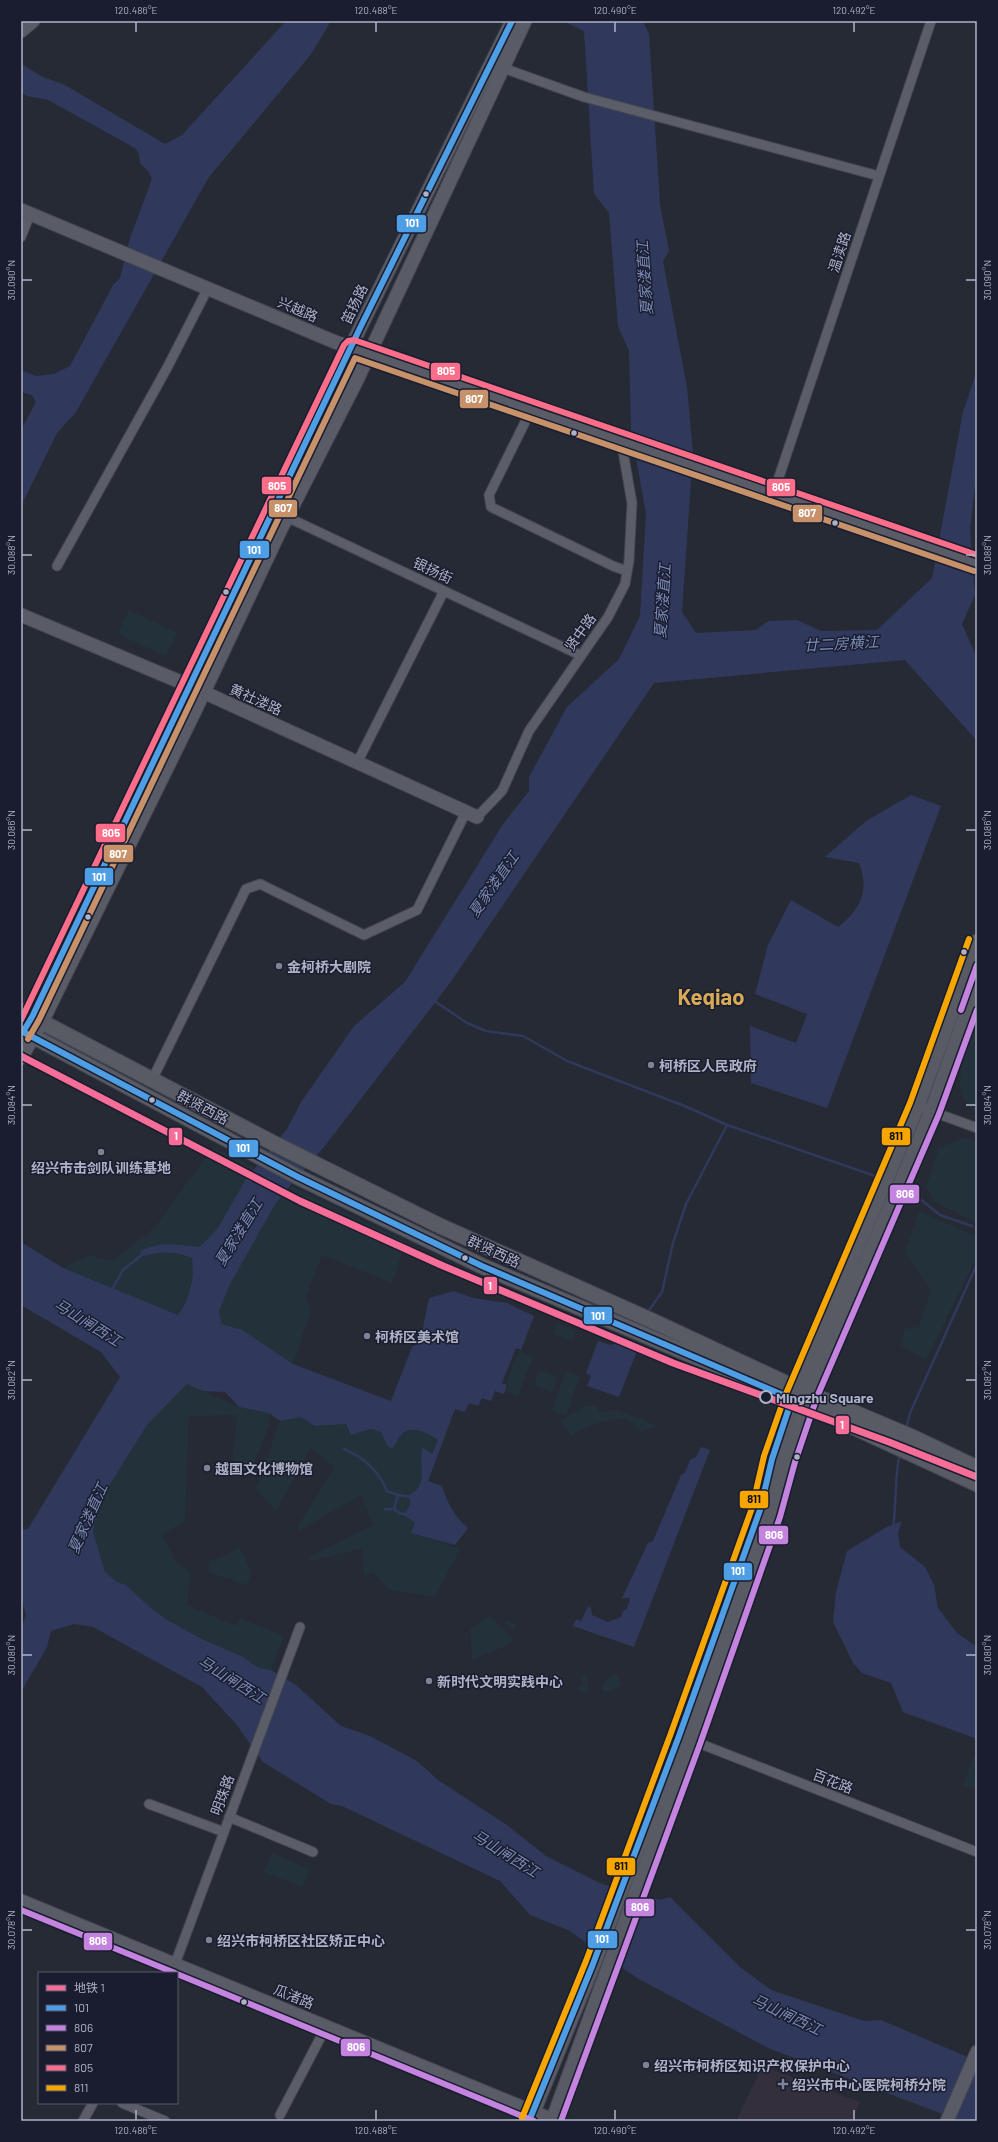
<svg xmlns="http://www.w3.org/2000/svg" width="998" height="2142" font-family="Barlow,'Noto Sans SC',sans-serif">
	<rect width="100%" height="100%" fill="#262a34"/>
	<!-- medical -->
	<path fill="#332f3d" d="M762,2066L860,2102L852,2121H736Z"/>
	<!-- green -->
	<path fill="#23323a" d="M129,610L177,633L166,656L118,634Z
		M977,1021V1112C944,1093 968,1048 977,1021Z
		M965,1137L977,1142V1223L934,1202L926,1187L939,1148Z
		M213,1147L406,1242L392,1283L322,1255L305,1299L312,1308L293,1364L268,1349L142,1301L63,1268L90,1255L113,1261L155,1227Z
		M919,1211L975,1236L977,1230V1257L926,1360L901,1346L905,1329L919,1327L931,1290L905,1252Z
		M557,1324L576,1331L572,1341L554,1334Z
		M518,1351L533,1357L518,1396L506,1392L509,1385L506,1384Z
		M540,1370L558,1377L552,1392L534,1385Z
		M566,1371L580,1376L566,1416L552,1410Z
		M187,1384L239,1407L269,1413V1426L249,1475L232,1465L237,1415L189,1416L185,1520L162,1535L177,1563L191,1573L187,1605L236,1626L240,1618L284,1636L271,1670L259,1668L243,1657L203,1639L164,1618L152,1609L126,1585L117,1582L105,1572L92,1532L99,1502L147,1425Z
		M584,1406H596L601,1413L618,1410L657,1426L641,1432C626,1406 591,1425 571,1435L560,1421Z
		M300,1417L315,1426L346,1424L351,1435L371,1429L382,1432L387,1445C407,1430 416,1423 438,1440L432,1454L423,1449C417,1464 430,1483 410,1494V1505L405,1515L415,1523L412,1533L460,1549L435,1597L390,1590L373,1572L364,1575L362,1548L310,1562L309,1557L373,1525L361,1495L298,1531L297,1527L335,1467L311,1448L276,1511L256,1489L280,1421Z
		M240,1548L252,1573L246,1585L209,1572V1562Z
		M490,1616L513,1638L510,1644L472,1660L470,1629Z
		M507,1620L516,1624L513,1631L505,1623Z
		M616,1674L622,1684L620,1687L604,1692L601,1688L612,1675Z
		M585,1675L587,1676L589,1693L577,1690L579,1686L583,1684L581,1677Z
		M977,1748V1791L963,1785Z
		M272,1853L310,1869L302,1887L264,1872Z"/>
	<!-- water -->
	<path fill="#30395c" d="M286,21H331L312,53L209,177L76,412L57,433L21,506V430L36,402L32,395L21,392V370L36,376L54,374L70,366L113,285L120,278L130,238L152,179L149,172L140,163L139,154L135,148L48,100L27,96L21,92V64L43,77L65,85L165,144L182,135Z
		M563,21H643L649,34L660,204L669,251L663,261L687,387L693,452L682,612L696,633L756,630L768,621L797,620L821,631L877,630L932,578L963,412L977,370V468L970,530L975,595L962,624L977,658V741L905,660L654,683L450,983L324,1147L287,1189L274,1206L229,1286L219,1311L221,1324L242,1330L293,1364L391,1401L412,1347L420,1342L429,1298L454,1291L473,1298L507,1303L534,1316L521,1350L516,1348L502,1383L507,1385L504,1394L495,1391L491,1401L482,1398L478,1406L469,1403L465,1412L455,1409L428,1481L442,1486C448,1504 454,1516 468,1528L455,1545L411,1533L415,1523L404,1515L410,1505V1494C430,1484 417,1464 423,1448L432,1454L438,1440C429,1433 414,1425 403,1433C399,1436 395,1445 392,1449L387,1445L381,1432L371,1429L351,1435L346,1424L315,1426L300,1417L280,1421L269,1413L239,1407L225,1392L203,1391L187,1384L147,1425L99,1502L93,1532L105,1572L117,1582L126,1585L152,1609L164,1618L202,1639L243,1657L259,1668L271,1670L296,1685L341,1726L370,1736L417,1761L438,1780L507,1825L546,1856L602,1884L660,1900L670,1897L740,1967L771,1990L864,2021L881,2020L977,2061V2121H961L768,2048L637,1978L568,1930L530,1915L500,1881L342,1806L331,1804L263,1762L236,1724L202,1687L93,1627L74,1624L51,1631L47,1647L21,1692V1628L26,1615L21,1598V1530L28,1529L120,1377L101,1352L21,1305V1242L63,1268L178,1315C190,1300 195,1277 192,1258C175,1251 161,1251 143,1256L140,1251C159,1241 179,1245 200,1247L218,1228L246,1179L287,1129L301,1102L354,1026L405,982L503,824L529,791V777L567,707L619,659L640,616L646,514L631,430L629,351L618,326L609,213L594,194L584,31Z
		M911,795L941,806L827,1108L751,1083L750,1026L796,1043L807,1014L755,994L768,945L791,900L838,927C860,910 870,891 859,863L825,857L866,821Z
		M625,1340L639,1346L619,1397L587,1386L591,1376L586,1373L598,1341L611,1345Z
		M701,1447L710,1450L634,1647L573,1626L576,1619L581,1621L588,1606L591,1608L592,1615L608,1622L621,1617L623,1611L627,1609L630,1598H622L648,1543L653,1541L681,1475L685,1473L690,1460L696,1457Z
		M902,1521L898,1532L900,1547L925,1567L934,1585L938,1608L957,1633L977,1647V1739L903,1712L891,1683L862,1673L853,1663L833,1622L836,1592L847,1551L885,1528Z"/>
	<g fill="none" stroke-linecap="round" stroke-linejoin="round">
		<!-- stream -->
		<path stroke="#30395c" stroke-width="2.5" d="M433,1000L467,1023L486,1031L523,1036L567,1061L687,1107L727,1125L881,1178
			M903,1189L915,1195L940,1215L972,1226
			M111,1291L123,1270L144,1253
			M647,1313L662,1292L673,1243L686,1204L727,1125
			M906,1429L910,1413L977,1264
			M344,1449C363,1457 379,1471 387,1491L398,1495L394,1509H385
			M398,1495L412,1497
			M394,1509L399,1513L408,1515
			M893,1527C897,1502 894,1477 900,1453"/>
		<defs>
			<path id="street" d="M503,68L584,97L879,176
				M21,237L30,214
				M531,410L489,495L491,507L613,566L627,571
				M774,492L931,21
				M274,511L580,655
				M57,566L167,368L208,288
				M357,763L444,591
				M477,817L502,791L529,731L608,617L625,584L629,561L632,503L621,440
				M152,1080L246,889L260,884L364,935L417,910L466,812
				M917,1106L977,1128
				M688,1739L977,1852
				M149,1804L224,1832
				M229,1817L313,1852
				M170,1973L175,1964L300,1627
				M122,2103L165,2121
				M280,2115L326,2027
				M83,2121L93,2103"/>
			<path id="secondary" d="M21,31L33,21
				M21,210L335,342L977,563
				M21,615L190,686L477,817
				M21,1035L32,1017L360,328L512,21
				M21,1058L42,1022L195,711L280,531L357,380L525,21
				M21,1901L555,2121
				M947,2121L977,2052"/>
			<path id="primary" d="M21,1011L273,1143L438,1225L657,1323L796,1388L912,1437L977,1468
				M21,1030L298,1177L482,1266L773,1390L977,1484
				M529,2121L593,1964L679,1736L760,1510L772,1459L792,1399L917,1106L977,942
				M553,2121L692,1741L772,1514L787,1460L810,1394L932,1111L977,986"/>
		</defs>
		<!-- street casing -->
		<use href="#street" stroke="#44464f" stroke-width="11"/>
		<!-- secondary casing -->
		<use href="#secondary" stroke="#44464f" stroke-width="15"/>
		<!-- primary casing -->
		<use href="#primary" stroke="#434651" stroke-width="17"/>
		<!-- street -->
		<use href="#street" stroke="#5b5d69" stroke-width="9"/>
		<!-- secondary -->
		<use href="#secondary" stroke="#595c67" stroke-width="13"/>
		<!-- primary -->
		<use href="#primary" stroke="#585a64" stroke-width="15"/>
		<defs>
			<path id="bus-1" d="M512,21L360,328L32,1017L23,1032L298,1177L482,1266L792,1399L772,1459L760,1510L679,1736L593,1964L529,2121"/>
			<path id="bus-2" d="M961,1010L977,965
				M21,1910L175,1973
				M177,1974L534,2121
				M561,2121L700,1744L780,1517L795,1462L817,1397L939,1114L977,1010"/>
			<path id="bus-3" d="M28,1039L39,1020L355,358L974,571"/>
			<path id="bus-4" d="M21,1020L344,345L348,341L354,340L977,555"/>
			<path id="bus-5" d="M522,2118L586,1961L671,1733L752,1508L764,1456L785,1396L910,1103L969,939"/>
		</defs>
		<!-- bus-1 casing -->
		<use href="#bus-1" stroke="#191d2f" stroke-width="9"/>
		<!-- bus-2 casing -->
		<use href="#bus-2" stroke="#191d2f" stroke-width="9"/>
		<!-- bus-3 casing -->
		<use href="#bus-3" stroke="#191d2f" stroke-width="9"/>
		<!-- bus-4 casing -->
		<use href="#bus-4" stroke="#191d2f" stroke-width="9"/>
		<!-- bus-5 casing -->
		<use href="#bus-5" stroke="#191d2f" stroke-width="9"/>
		<!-- bus-1 -->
		<use href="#bus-1" stroke="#4d9ee5" stroke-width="6"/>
		<!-- bus-2 -->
		<use href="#bus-2" stroke="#c483df" stroke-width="6"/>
		<!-- bus-3 -->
		<use href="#bus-3" stroke="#c7916a" stroke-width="6"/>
		<!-- bus-4 -->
		<use href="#bus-4" stroke="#fb6d88" stroke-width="6"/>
		<!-- bus-5 -->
		<use href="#bus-5" stroke="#f7a600" stroke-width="6"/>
		<defs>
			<path id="metro-1" d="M21,1056L300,1201L441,1265L673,1363L889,1442L977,1477"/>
		</defs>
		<!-- metro-1 casing -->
		<use href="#metro-1" stroke="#191d2f" stroke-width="10"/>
		<!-- metro-1 -->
		<use href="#metro-1" stroke="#f66d98" stroke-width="7"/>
	</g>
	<!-- ticks -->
	<path fill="none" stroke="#aeb2c7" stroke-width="1.5" d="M136,22V32M376,22V32M615,22V32M854,22V32M22,280H32M966,280H976M22,555H32M966,555H976M22,830H32M966,830H976M22,1105H32M966,1105H976M22,1380H32M966,1380H976M22,1655H32M966,1655H976M22,1930H32M966,1930H976M136,2110V2120M376,2110V2120M615,2110V2120M854,2110V2120"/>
	<!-- markers -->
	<g fill="#aeb2c7" stroke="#191d2f" stroke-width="1.5">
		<circle cx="426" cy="194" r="3.5"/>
		<circle cx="574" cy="433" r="3.5"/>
		<circle cx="835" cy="523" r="3.5"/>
		<circle cx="226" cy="592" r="3.5"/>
		<circle cx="88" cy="917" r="3.5"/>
		<circle cx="964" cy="952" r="3.5"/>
		<circle cx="152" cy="1100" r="3.5"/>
		<circle cx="465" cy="1258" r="3.5"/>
		<circle cx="797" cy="1457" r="3.5"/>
		<circle cx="244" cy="2002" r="3.5"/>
	</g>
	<g fill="#7e8294" stroke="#191d2f" stroke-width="1.5">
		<circle cx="279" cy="966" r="4"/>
		<circle cx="651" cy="1065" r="4"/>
		<circle cx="101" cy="1152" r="4"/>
		<circle cx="367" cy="1336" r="4"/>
		<circle cx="207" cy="1468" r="4"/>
		<circle cx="429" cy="1681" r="4"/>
		<circle cx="209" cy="1940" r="4"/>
		<circle cx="646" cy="2065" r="4"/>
		<path d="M781 2078h4v4h4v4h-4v4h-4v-4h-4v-4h4z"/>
	</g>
	<circle fill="#191d2f" stroke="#aeb2c7" stroke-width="2" cx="766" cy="1397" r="6"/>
	<g text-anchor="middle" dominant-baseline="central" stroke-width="3" stroke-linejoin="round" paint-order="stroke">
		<!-- street labels -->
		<g font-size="14" fill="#aeb2c7" stroke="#191d2f">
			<text transform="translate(839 252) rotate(-72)">温渎路</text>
			<text transform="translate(354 304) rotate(-64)">笛扬路</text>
			<text transform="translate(298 309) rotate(23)">兴越路</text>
			<text transform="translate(433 570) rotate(25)">银扬街</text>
			<text transform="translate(580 632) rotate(-54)">贤中路</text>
			<text transform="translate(256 699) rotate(24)">黄社溇路</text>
			<text transform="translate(203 1107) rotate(28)">群贤西路</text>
			<text transform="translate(494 1251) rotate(25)">群贤西路</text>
			<text transform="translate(833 1781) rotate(21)">百花路</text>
			<text transform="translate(222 1795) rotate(-70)">明珠路</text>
			<text transform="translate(294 1996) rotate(22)">瓜渚路</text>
		</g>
		<!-- poi labels -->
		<g font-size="14" font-weight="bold" fill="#aeb2c7" stroke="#191d2f" text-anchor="start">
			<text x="287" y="966">金柯桥大剧院</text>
			<text x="659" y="1065">柯桥区人民政府</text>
			<text x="101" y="1167" text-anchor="middle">绍兴市击剑队训练基地</text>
			<text x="375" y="1336">柯桥区美术馆</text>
			<text x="215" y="1468">越国文化博物馆</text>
			<text x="437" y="1681">新时代文明实践中心</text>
			<text x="217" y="1940">绍兴市柯桥区社区矫正中心</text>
			<text x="654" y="2065">绍兴市柯桥区知识产权保护中心</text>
			<text x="792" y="2084">绍兴市中心医院柯桥分院</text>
		</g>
		<!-- stop labels -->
		<g font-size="14" font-weight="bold" fill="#aeb2c7" stroke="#191d2f" text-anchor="start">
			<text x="776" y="1397">Mingzhu Square</text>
		</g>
		<!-- water labels -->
		<g font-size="15" font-style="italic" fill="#7c89b5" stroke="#191d2f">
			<text transform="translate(644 278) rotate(-94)">夏家溇直江</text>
			<text transform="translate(662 601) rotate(-86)">夏家溇直江</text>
			<text transform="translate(841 643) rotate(-3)">廿二房横江</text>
			<text transform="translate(493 884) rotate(-55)">夏家溇直江</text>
			<text transform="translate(238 1232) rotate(-58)">夏家溇直江</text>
			<text transform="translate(88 1322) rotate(32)">马山闸西江</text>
			<text transform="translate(87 1518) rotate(-66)">夏家溇直江</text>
			<text transform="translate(232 1679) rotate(32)">马山闸西江</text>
			<text transform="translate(506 1853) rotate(32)">马山闸西江</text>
			<text transform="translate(787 2014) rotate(25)">马山闸西江</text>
		</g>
		<!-- town labels -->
		<g font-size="22" font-weight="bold" fill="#d9aa56" stroke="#191d2f">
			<text x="711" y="996">Keqiao</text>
		</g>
	</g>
	<g stroke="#191d2f" stroke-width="1.5">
		<rect x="396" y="214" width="31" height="19" rx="4" fill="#4d9ee5"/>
		<rect x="430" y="362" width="31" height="19" rx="4" fill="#fb6d88"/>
		<rect x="459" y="389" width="30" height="20" rx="4" fill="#c7916a"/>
		<rect x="261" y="476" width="31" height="19" rx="4" fill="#fb6d88"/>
		<rect x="766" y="478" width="30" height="19" rx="4" fill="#fb6d88"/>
		<rect x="268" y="499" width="30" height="19" rx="4" fill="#c7916a"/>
		<rect x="792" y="504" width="31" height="19" rx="4" fill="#c7916a"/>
		<rect x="239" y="540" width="31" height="19" rx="4" fill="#4d9ee5"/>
		<rect x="95" y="823" width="31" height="20" rx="4" fill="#fb6d88"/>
		<rect x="103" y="844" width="31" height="19" rx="4" fill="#c7916a"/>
		<rect x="84" y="867" width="30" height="19" rx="4" fill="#4d9ee5"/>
		<rect x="881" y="1127" width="30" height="19" rx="4" fill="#f7a600"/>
		<rect x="168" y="1127" width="15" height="19" rx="4" fill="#f66d98"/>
		<rect x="228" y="1139" width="31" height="19" rx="4" fill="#4d9ee5"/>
		<rect x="889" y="1184" width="31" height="20" rx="4" fill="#c483df"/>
		<rect x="483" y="1276" width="15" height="19" rx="4" fill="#f66d98"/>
		<rect x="583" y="1306" width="30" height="19" rx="4" fill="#4d9ee5"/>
		<rect x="835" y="1415" width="15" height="20" rx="4" fill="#f66d98"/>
		<rect x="739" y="1490" width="30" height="19" rx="4" fill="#f7a600"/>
		<rect x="758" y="1525" width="31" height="20" rx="4" fill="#c483df"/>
		<rect x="723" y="1562" width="30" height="19" rx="4" fill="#4d9ee5"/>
		<rect x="606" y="1857" width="30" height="19" rx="4" fill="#f7a600"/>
		<rect x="625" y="1898" width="30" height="19" rx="4" fill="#c483df"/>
		<rect x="587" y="1930" width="31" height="19" rx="4" fill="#4d9ee5"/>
		<rect x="83" y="1932" width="30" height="19" rx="4" fill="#c483df"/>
		<rect x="340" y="2038" width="31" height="19" rx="4" fill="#c483df"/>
	</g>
	<g font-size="11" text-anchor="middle" font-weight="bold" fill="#fff">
		<text x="412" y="227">101</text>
		<text x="446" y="375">805</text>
		<text x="474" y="403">807</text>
		<text x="277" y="490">805</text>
		<text x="781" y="491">805</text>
		<text x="283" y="512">807</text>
		<text x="807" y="517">807</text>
		<text x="254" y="554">101</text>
		<text x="111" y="837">805</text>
		<text x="118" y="858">807</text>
		<text x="99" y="881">101</text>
		<text x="176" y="1140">1</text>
		<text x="243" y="1152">101</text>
		<text x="905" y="1198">806</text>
		<text x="490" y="1290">1</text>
		<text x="598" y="1320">101</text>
		<text x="842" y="1429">1</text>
		<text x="774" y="1539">806</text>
		<text x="738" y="1575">101</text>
		<text x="640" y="1911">806</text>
		<text x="602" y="1943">101</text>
		<text x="98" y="1945">806</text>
		<text x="356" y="2051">806</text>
	</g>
	<g font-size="11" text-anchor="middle" font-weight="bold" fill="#111">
		<text x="896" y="1140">811</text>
		<text x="754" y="1503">811</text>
		<text x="621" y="1870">811</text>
	</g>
	<!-- border -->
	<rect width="998" height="2142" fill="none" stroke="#191d2f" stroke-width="44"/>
	<!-- legend -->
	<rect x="38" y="1972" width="140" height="132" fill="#191d2f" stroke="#55596c"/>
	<rect x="46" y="1985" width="20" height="6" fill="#f66d98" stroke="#55596c"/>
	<text x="74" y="1992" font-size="12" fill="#aeb2c7">地铁 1</text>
	<rect x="46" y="2005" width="20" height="6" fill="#4d9ee5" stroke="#55596c"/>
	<text x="74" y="2012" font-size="12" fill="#aeb2c7">101</text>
	<rect x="46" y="2025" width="20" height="6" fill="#c483df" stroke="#55596c"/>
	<text x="74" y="2032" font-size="12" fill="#aeb2c7">806</text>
	<rect x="46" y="2045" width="20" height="6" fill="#c7916a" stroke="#55596c"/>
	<text x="74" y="2052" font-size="12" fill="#aeb2c7">807</text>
	<rect x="46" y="2065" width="20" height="6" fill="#fb6d88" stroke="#55596c"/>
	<text x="74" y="2072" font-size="12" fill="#aeb2c7">805</text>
	<rect x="46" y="2085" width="20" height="6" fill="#f7a600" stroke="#55596c"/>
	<text x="74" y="2092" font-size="12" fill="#aeb2c7">811</text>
	<rect x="22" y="22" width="954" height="2098" fill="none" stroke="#aeb2c7" stroke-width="1.5"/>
	<g font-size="10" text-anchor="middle" fill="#aeb2c7">
		<text x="136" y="14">120.486°E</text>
		<text x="376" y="14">120.488°E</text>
		<text x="615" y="14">120.490°E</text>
		<text x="854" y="14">120.492°E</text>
		<text transform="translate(11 280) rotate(-90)" y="4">30.090°N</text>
		<text transform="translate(987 280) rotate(-90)" y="4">30.090°N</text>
		<text transform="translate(11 555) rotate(-90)" y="4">30.088°N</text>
		<text transform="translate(987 555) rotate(-90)" y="4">30.088°N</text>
		<text transform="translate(11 830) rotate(-90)" y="4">30.086°N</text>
		<text transform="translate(987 830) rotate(-90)" y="4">30.086°N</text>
		<text transform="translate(11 1105) rotate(-90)" y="4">30.084°N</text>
		<text transform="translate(987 1105) rotate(-90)" y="4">30.084°N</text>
		<text transform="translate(11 1380) rotate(-90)" y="4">30.082°N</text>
		<text transform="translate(987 1380) rotate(-90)" y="4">30.082°N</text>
		<text transform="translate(11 1655) rotate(-90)" y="4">30.080°N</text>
		<text transform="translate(987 1655) rotate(-90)" y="4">30.080°N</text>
		<text transform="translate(11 1930) rotate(-90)" y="4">30.078°N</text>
		<text transform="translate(987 1930) rotate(-90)" y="4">30.078°N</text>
		<text x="136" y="2134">120.486°E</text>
		<text x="376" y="2134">120.488°E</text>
		<text x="615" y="2134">120.490°E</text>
		<text x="854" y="2134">120.492°E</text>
	</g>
</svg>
